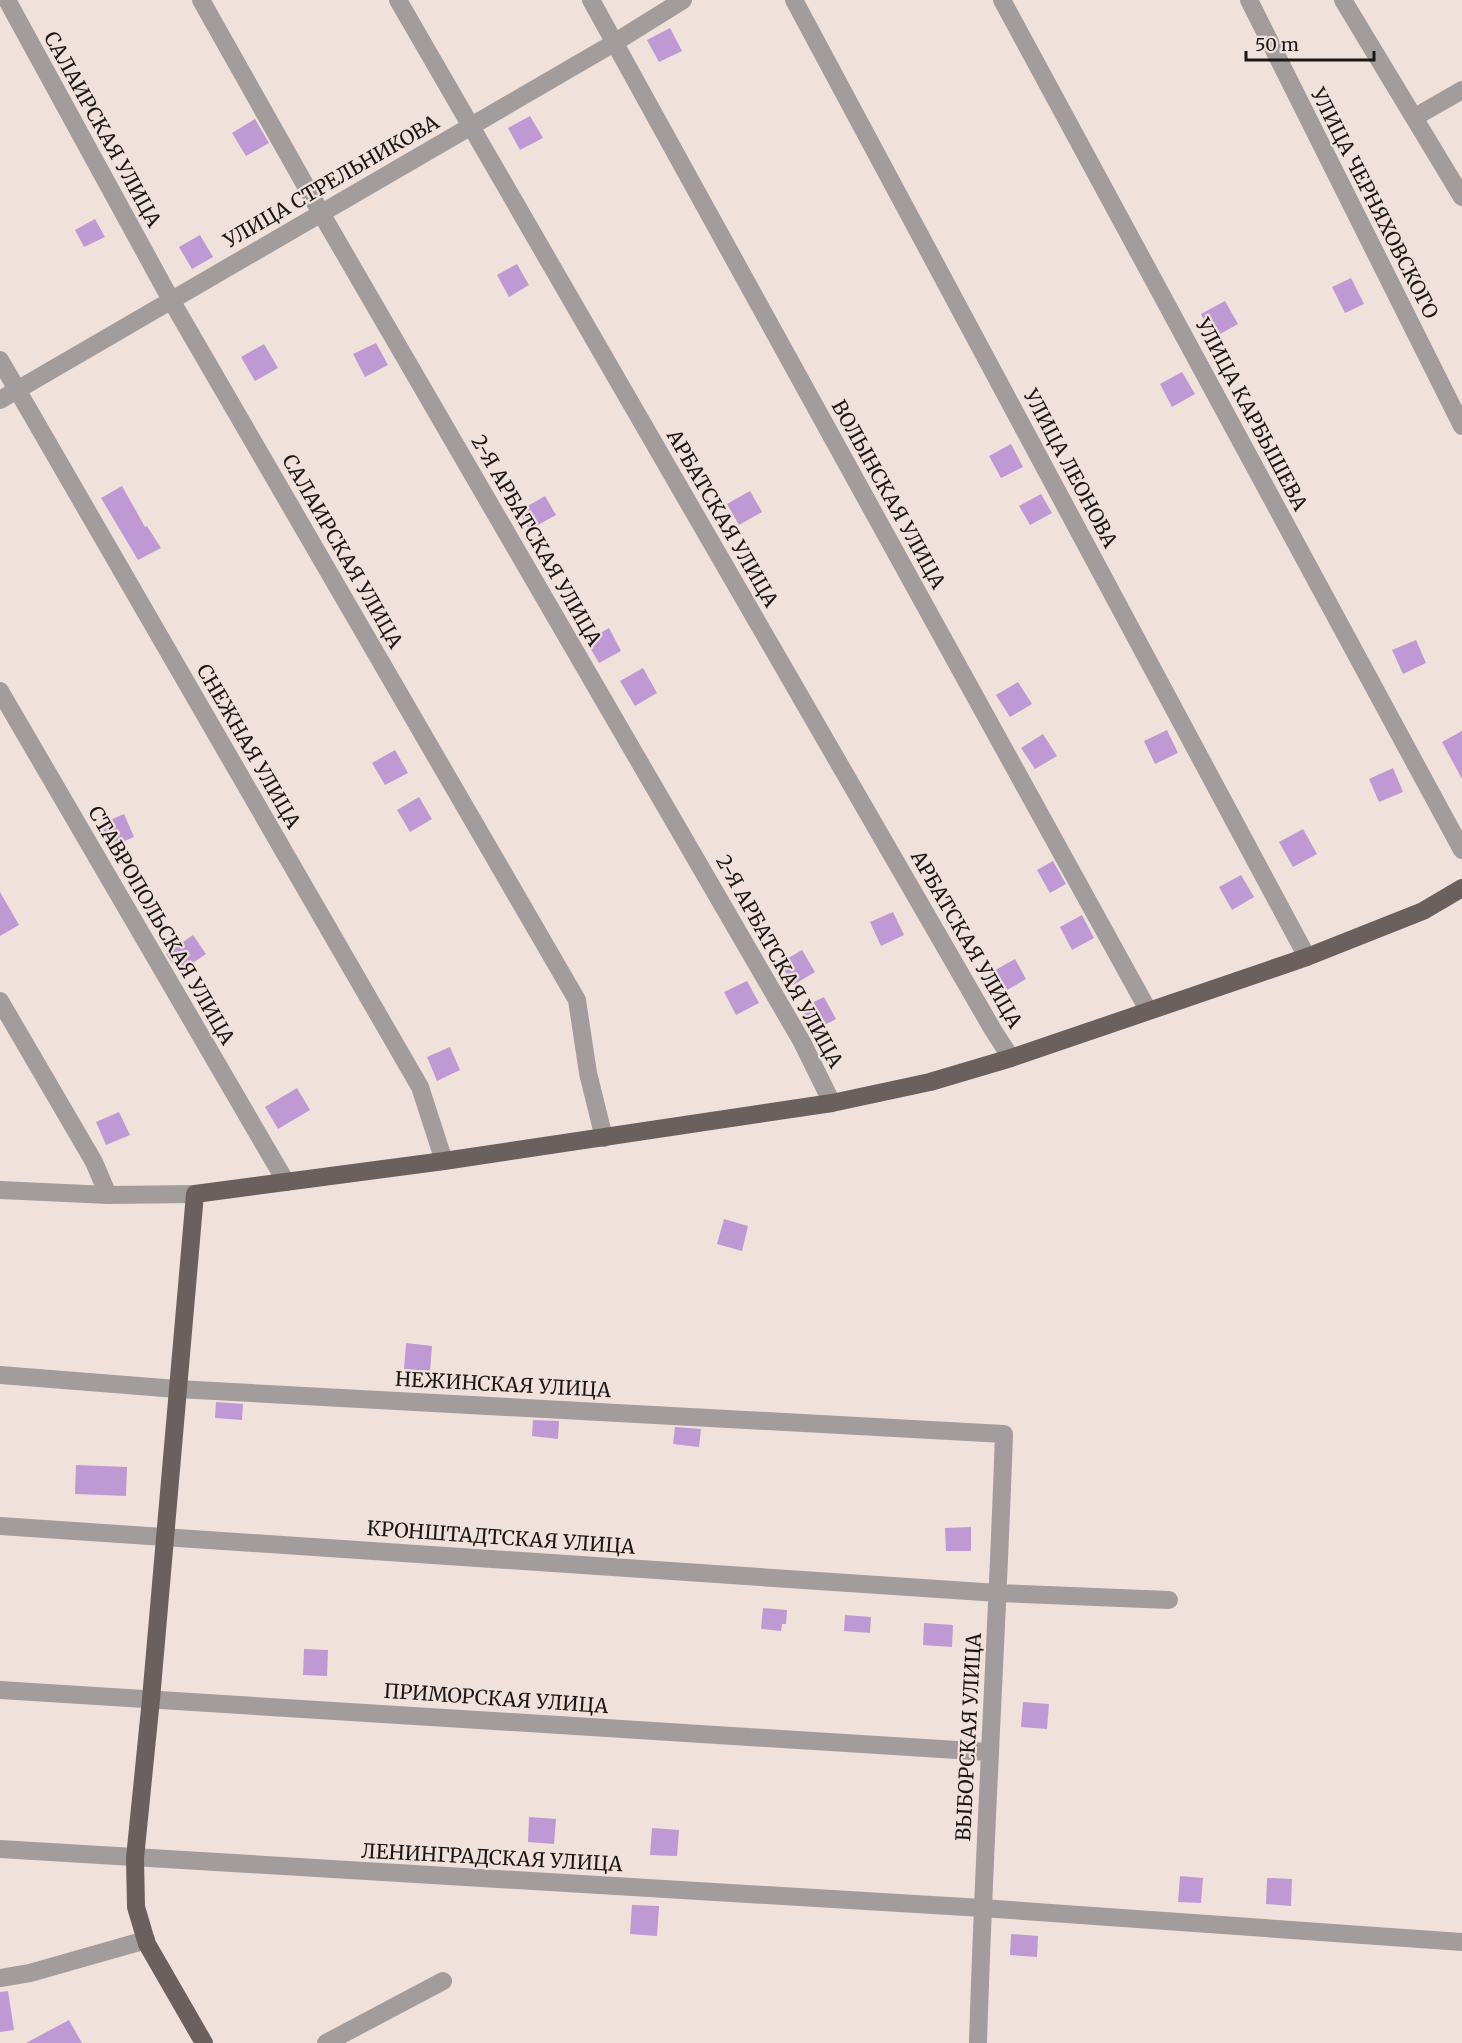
<svg xmlns="http://www.w3.org/2000/svg" width="1462" height="2043" font-family="Merriweather,serif">
	<rect width="100%" height="100%" fill="#f0e2db"/>
	<!-- building -->
	<path fill="#be99d4" d="M670,28L682,51L659,62L647,40Z
		M530,116L543,138L520,150L508,128Z
		M255,119L269,143L246,156L232,133Z
		M95,219L105,237L84,247L75,230Z
		M200,235L213,257L192,269L179,247Z
		M517,264L529,285L509,297L497,275Z
		M1351,278L1364,304L1345,313L1332,287Z
		M1225,301L1238,324L1213,338L1201,314Z
		M376,343L388,365L365,377L353,354Z
		M264,344L278,368L255,381L241,357Z
		M1182,372L1195,394L1172,407L1160,384Z
		M1011,444L1023,467L1001,478L989,456Z
		M122,486L145,527L147,526L161,548L138,560L101,498Z
		M750,491L762,512L739,525L727,504Z
		M1041,494L1052,513L1030,525L1019,506Z
		M545,496L556,515L529,530L519,511Z
		M609,628L621,651L599,663L586,641Z
		M1416,640L1426,663L1403,674L1392,650Z
		M643,668L657,693L635,706L620,681Z
		M1018,682L1032,704L1010,717L996,695Z
		M1167,730L1178,753L1155,764L1144,741Z
		M1462,731V779L1442,742Z
		M1043,734L1057,756L1035,769L1021,748Z
		M395,750L408,773L385,785L372,763Z
		M1393,768L1403,792L1379,802L1369,779Z
		M419,797L432,819L410,832L397,810Z
		M124,814L134,837L111,847L101,824Z
		M1303,829L1317,854L1293,867L1279,842Z
		M1053,861L1066,884L1050,893L1037,870Z
		M1241,875L1254,897L1232,910L1219,887Z
		M0,892L19,925L0,936Z
		M893,912L904,935L881,946L870,922Z
		M1082,915L1094,938L1072,950L1060,927Z
		M193,935L206,954L179,972L166,954Z
		M802,950L815,972L793,985L780,963Z
		M1015,959L1026,979L1002,993L990,973Z
		M747,981L759,1003L736,1015L724,992Z
		M824,997L836,1019L813,1031L801,1008Z
		M450,1047L460,1070L437,1081L427,1057Z
		M297,1088L310,1110L278,1129L265,1107Z
		M119,1112L130,1135L106,1145L96,1122Z
		M724,1219L748,1226L742,1251L717,1244Z
		M406,1343L432,1346L430,1371L404,1369Z
		M216,1402L243,1404L242,1420L215,1418Z
		M533,1420L559,1421L558,1439L532,1436Z
		M675,1427L701,1429L699,1447L673,1444Z
		M76,1465L127,1467L126,1496L75,1494Z
		M971,1527V1551H946L945,1528Z
		M763,1608L787,1610L786,1624H782L781,1631L761,1629Z
		M845,1615L871,1617L870,1633L844,1631Z
		M924,1623L953,1625L952,1647L923,1645Z
		M304,1649L328,1650L327,1676L303,1675Z
		M1023,1702L1049,1704L1047,1729L1021,1727Z
		M529,1817L556,1819L554,1844L528,1842Z
		M652,1828L679,1830L677,1856L650,1855Z
		M1180,1876L1203,1878L1201,1903L1178,1902Z
		M1267,1878L1292,1879L1291,1906L1266,1904Z
		M632,1905L659,1906L657,1936L630,1934Z
		M1011,1934L1038,1936L1037,1957L1010,1955Z
		M8,1991L14,2030L0,2032V1992Z
		M69,2020L82,2043H26Z"/>
	<g fill="none" stroke-linecap="round" stroke-linejoin="round">
		<!-- minor -->
		<path stroke="#a39c9c" stroke-width="18" d="M7,0L171,300L577,1000L588,1073L604,1138
			M201,0L321,213L802,1042L832,1103
			M398,0L993,1030L1011,1058
			M591,0L1148,1010
			M794,0L1307,957
			M1002,0L1462,850
			M1249,0L1462,426
			M1343,0L1462,197
			M1415,117L1462,90
			M0,360L420,1087L444,1161
			M0,400L614,43L683,0
			M0,691L286,1182
			M0,1001L94,1162L108,1195
			M0,1190L108,1195L195,1194
			M0,1375L177,1389L1004,1434C997,1637 984,1840 978,2043
			M0,1526L998,1593L1169,1600
			M0,1690L989,1752
			M0,1849L982,1908L1462,1942
			M0,1978L30,1973L146,1940
			M326,2043L443,1981"/>
		<!-- major -->
		<path stroke="#6c605f" stroke-width="18" d="M204,2043L147,1944L136,1907L135,1858L151,1699L195,1194L444,1161L832,1103L930,1082L1011,1058L1307,957L1423,911L1462,888"/>
	</g>
	<g text-anchor="middle" dominant-baseline="central" stroke-width="4.5" stroke-linejoin="round" paint-order="stroke">
		<!-- street labels -->
		<g font-size="20" fill="#1c1715" stroke="#f0e2db">
			<text transform="translate(103 129) rotate(61)">САЛАИРСКАЯ УЛИЦА</text>
			<text transform="translate(331 181) rotate(-30)">УЛИЦА СТРЕЛЬНИКОВА</text>
			<text transform="translate(1375 203) rotate(63)">УЛИЦА ЧЕРНЯХОВСКОГО</text>
			<text transform="translate(1252 414) rotate(62)">УЛИЦА КАРБЫШЕВА</text>
			<text transform="translate(1071 468) rotate(62)">УЛИЦА ЛЕОНОВА</text>
			<text transform="translate(889 494) rotate(61)">ВОЛЫНСКАЯ УЛИЦА</text>
			<text transform="translate(723 518) rotate(60)">АРБАТСКАЯ УЛИЦА</text>
			<text transform="translate(537 540) rotate(60)">2-Я АРБАТСКАЯ УЛИЦА</text>
			<text transform="translate(343 551) rotate(60)">САЛАИРСКАЯ УЛИЦА</text>
			<text transform="translate(249 746) rotate(60)">СНЕЖНАЯ УЛИЦА</text>
			<text transform="translate(162 925) rotate(60)">СТАВРОПОЛЬСКАЯ УЛИЦА</text>
			<text transform="translate(967 939) rotate(60)">АРБАТСКАЯ УЛИЦА</text>
			<text transform="translate(780 961) rotate(61)">2-Я АРБАТСКАЯ УЛИЦА</text>
			<text transform="translate(503 1384) rotate(3)">НЕЖИНСКАЯ УЛИЦА</text>
			<text transform="translate(501 1537) rotate(4)">КРОНШТАДТСКАЯ УЛИЦА</text>
			<text transform="translate(496 1698) rotate(4)">ПРИМОРСКАЯ УЛИЦА</text>
			<text transform="translate(968 1737) rotate(-87)">ВЫБОРСКАЯ УЛИЦА</text>
			<text transform="translate(492 1857) rotate(3)">ЛЕНИНГРАДСКАЯ УЛИЦА</text>
		</g>
	</g>
	<!-- scale -->
	<path d="M1246 51v9h128v-9" fill="none" stroke="#1c1715" stroke-width="3"/>
	<text x="1255" y="51" font-size="18" fill="#1c1715" stroke="#f0e2db" stroke-width="4.5" paint-order="stroke">50 m</text>
</svg>
